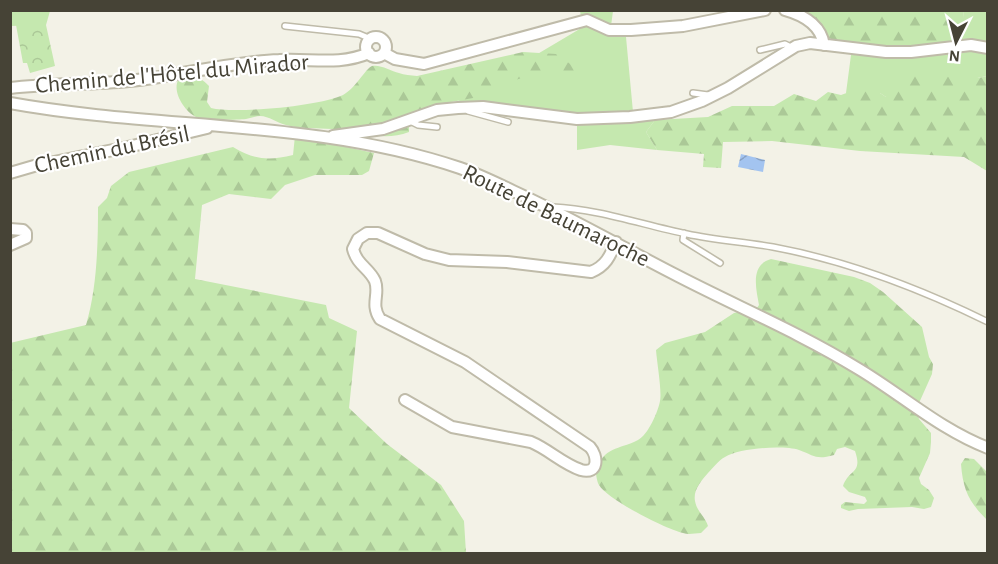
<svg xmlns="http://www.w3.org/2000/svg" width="998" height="564" font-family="'Alegreya Sans',sans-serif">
	<defs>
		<pattern id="forest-firs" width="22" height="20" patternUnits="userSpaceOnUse" patternTransform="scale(1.5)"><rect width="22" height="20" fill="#c5e8af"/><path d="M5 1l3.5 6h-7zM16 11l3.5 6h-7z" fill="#abc897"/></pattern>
		<pattern id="park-crowns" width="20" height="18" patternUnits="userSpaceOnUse" patternTransform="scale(1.5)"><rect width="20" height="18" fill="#c5e8af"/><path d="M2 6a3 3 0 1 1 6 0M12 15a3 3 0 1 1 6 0" fill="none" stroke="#abc897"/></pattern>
		<pattern id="water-waves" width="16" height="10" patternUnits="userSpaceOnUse" patternTransform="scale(1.5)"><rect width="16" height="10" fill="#a3c4f0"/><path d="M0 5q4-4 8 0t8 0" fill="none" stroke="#87a1c3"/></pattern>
	</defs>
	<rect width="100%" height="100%" fill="#f3f2e7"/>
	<!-- green -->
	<path fill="#c5e8af" d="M10,11H50L46,25L11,26Z
		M580,11H613L611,26L626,37L633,112L655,120L646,132L657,150L610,145L577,150V122L483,111L438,113L583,27Z
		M963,11H987V76L886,97L880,93H846L851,55L856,46L964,17Z"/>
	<!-- forest -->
	<path fill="url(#forest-firs)" d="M963,10L964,17L949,42L890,48L856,46L817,35C807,20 792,17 777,11Z
		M523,52L556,54L576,68L575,76L570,77L557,72L544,71L509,82L473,98L440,104L411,113L409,116V132C383,142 358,131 332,129C316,128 301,129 286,125C277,123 269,116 260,116C256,116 251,118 246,119C236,120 204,121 196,117C184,111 171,90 179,79C192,76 199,75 209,86L207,102L211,108C235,114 321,106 343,95C356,88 365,69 372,66C380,64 391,71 399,73C404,75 411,75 417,76Z
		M907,75L978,78L987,76V171L964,157L860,151L772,141L723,142L721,168L703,167L704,154L657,150L646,132L655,120L708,117L732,106H774L794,94L816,101L828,92L841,95L874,83L880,93L886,97L892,81Z
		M295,136L374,153L369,171L362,175H315L285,185L271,199L229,194L202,205L195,279L326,305L329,318L357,331L349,408L387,444L441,485L464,521L466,553H11L10,343L86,325C97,288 98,245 98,207L107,198L111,186L129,172L233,147C254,160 269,161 293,155Z
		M771,259L854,277L870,283L883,292L922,327L929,357L933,364L932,374L919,403L917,413L919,419L931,433V442L930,453L919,478L921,484L929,490L934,498L931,507L924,509L912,507L858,509L849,511L841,508V505L845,502L864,504L867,501L865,497L849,492L843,486C849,469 863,474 855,451L845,447L837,449L834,455C816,460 815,456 799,450C783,445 739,448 725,457C719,460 713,468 708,473C701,481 693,490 695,501C697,512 705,516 708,526L701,533C695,533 689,535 683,533C666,529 608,500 599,485C597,482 596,475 596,472C603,446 619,450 638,440C648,435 658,412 660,401C662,391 657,363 656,350L665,343L705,332L734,313L757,308L759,305C756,288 750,265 771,259Z
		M965,458L974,459L987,472V520C969,502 963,490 961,464Z"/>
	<!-- park -->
	<path fill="url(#park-crowns)" d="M16,25H46L55,66L30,73L27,63H23Z"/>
	<!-- water -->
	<path fill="url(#water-waves)" d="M741,154L765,160L763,172L738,167Z"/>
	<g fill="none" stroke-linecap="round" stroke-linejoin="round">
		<defs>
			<path id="lane" d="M285,26L359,34L371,39
				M760,50L785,44L793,48
				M693,93L708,95
				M468,111L508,122
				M410,121L418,125L437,127
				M553,207C598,209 643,225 687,234C715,240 744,242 773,247C848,261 919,288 988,322
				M684,233L683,240L720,263"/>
			<path id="street" d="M785,10C803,15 821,25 824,45
				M366 47a10 10 0 1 1 20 0a10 10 0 1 1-20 0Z
				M384,53L395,59L424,64L587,20L609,30H631L683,26L765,10
				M10,88C50,83 90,85 129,81C179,76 229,62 279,60C310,58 339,66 369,53
				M10,103C159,130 315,119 460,168C478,174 496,183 513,191C570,217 623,248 678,276C738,307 800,333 857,368C901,394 939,429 988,448
				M333,136L383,129L437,110L458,108L483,107L577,119L630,117L671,112L702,101L728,88L796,46L810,43L886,52H911L971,45L988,48
				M10,173L34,166L128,147L207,128
				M10,229L23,230L26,233V238L10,245
				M405,400L452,427L531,442C548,449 563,464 581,470C599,475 598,456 590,447L465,362L380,319C370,304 380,294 375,281C369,268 357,265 353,249L358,239L367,233H378L425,254L449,260L507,262L591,272C606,266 610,256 616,242"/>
		</defs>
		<!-- lane casing -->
		<use href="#lane" stroke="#bfbba9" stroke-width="8"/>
		<!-- street casing -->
		<use href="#street" stroke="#bfbba9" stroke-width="14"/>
		<!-- lane -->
		<use href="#lane" stroke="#fff" stroke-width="5"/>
		<!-- street -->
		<use href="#street" stroke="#fff" stroke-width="10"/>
	</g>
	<g text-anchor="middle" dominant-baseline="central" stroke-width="4.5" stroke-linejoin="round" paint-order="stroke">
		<!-- street labels -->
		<g font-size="24" fill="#464336" stroke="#fff">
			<text transform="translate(172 74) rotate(-5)">Chemin de l'Hôtel du Mirador</text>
			<text transform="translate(112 150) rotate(-12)">Chemin du Brésil</text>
			<text transform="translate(556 216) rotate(26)">Route de Baumaroche</text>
		</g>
	</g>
	<!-- border -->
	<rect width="998" height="564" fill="none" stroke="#464336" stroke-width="24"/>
	<!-- north arrow -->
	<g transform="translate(956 42) rotate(186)" stroke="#ffffff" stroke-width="4.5" paint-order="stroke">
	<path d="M0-4.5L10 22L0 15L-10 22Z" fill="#464336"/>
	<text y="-9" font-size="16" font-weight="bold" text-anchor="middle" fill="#464336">N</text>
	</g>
</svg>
